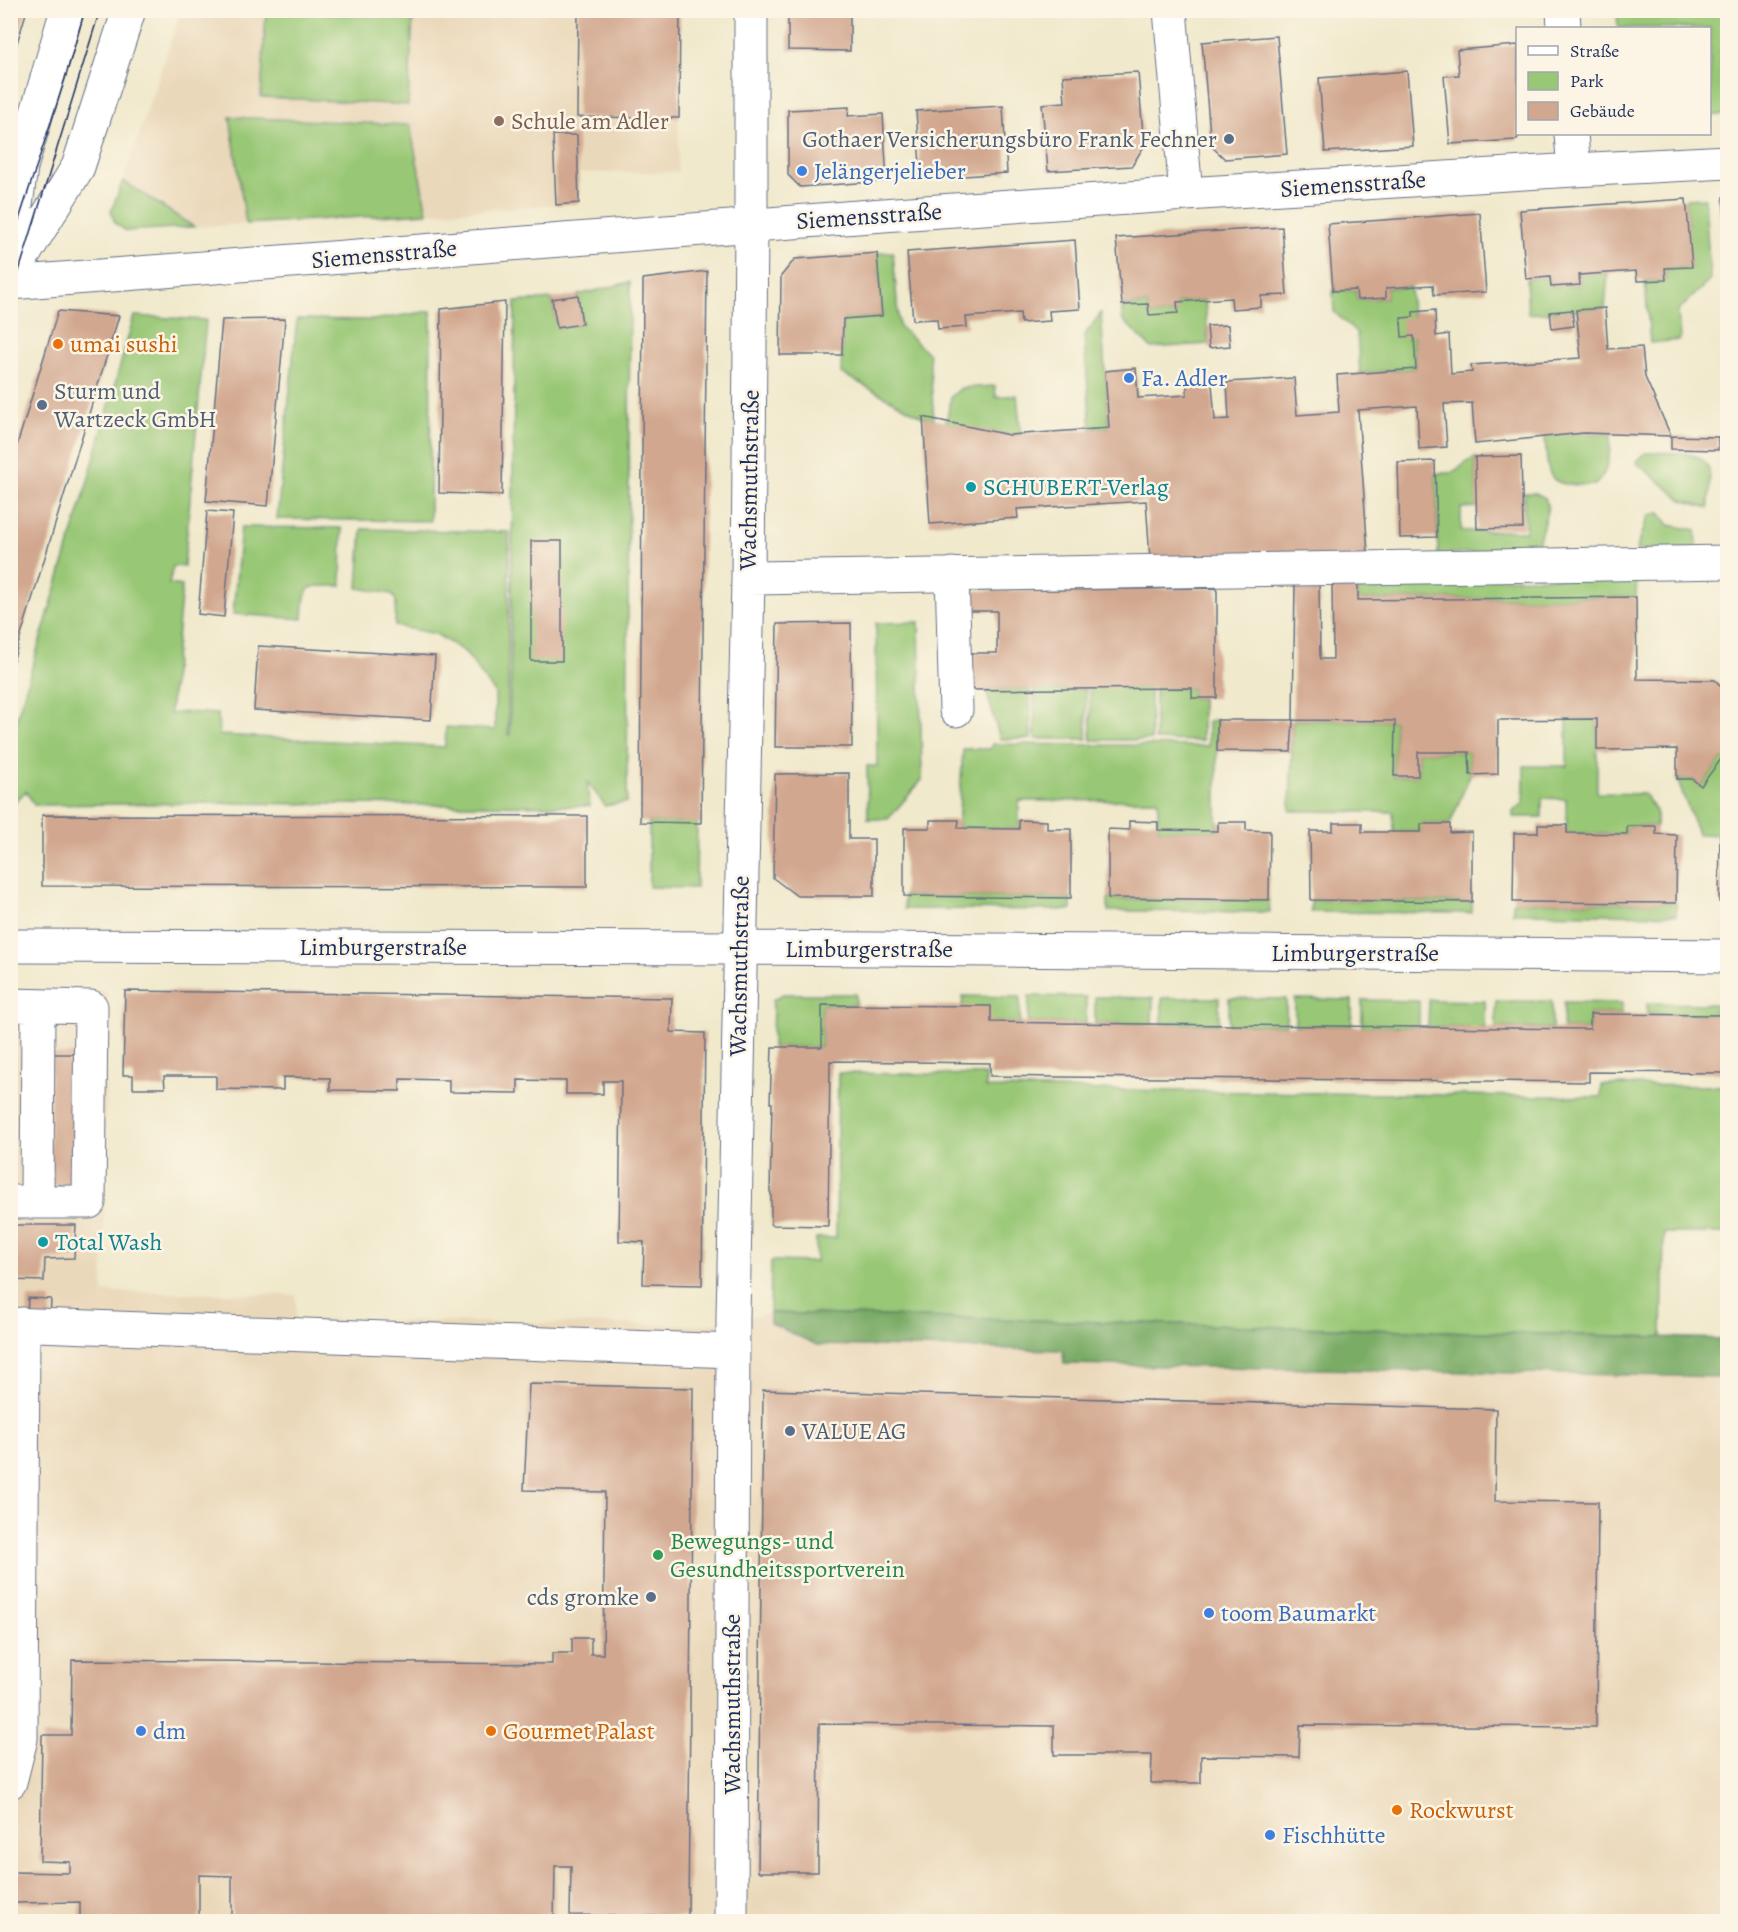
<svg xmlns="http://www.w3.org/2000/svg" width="1738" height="1932" font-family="Alegreya,serif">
	<rect width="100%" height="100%" fill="#fcf5e5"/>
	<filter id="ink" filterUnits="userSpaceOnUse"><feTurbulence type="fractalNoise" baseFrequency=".0167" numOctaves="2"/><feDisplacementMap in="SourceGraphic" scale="12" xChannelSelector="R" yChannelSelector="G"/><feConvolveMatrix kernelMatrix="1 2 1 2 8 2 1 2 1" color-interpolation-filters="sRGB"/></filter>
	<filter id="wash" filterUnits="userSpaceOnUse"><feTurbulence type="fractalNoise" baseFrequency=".008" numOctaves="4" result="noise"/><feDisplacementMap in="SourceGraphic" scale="24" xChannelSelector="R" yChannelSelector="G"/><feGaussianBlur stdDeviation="1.35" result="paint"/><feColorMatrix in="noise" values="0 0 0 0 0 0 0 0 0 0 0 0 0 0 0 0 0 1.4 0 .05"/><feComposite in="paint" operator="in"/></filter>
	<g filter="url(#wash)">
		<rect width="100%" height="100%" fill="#f0e9cc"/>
		<!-- built -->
		<path fill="#ead8ba" d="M181,11H680L678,172L579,173V203L427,213L409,125L230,117L246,224L194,227L123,181Z
			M11,989L107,991L103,1292L296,1295V1320L702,1325L770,1313L1727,1339V1921L11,1922Z"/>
		<!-- green -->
		<path fill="#98c775" stroke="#5a7b6a" stroke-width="1.5" d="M266,11L413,17L408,105L261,97Z
			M1617,11H1727V115H1710V28H1618Z
			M230,117L410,125L427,213L246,224Z
			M123,181L194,227L126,231L115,223L111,211Z
			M1705,198L1710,280L1678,311L1680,340L1650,343L1645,281L1666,280L1665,268L1691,267L1686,199Z
			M893,252L899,326L929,354L934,420L923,417L841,373L843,319L882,316L877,253Z
			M1608,273L1605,308L1528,314L1526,279L1550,277L1551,287L1580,285L1579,275Z
			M630,282L627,802L605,806L587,781L590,806L218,803L34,805L26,791L12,805L11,810V737L84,495L134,316L206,320L184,566H173L169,584L182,586L170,714L186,712L218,714L219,735L445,747L446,727L495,730V693L465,652L436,634L395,626L396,601L392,594L358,588L362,529L509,532L508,734L510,735L515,302L552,299L557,328L582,324L578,295Z
			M1410,287L1416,369L1360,373L1357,333L1334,312L1333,291L1356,290L1357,300L1386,298V288Z
			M1205,300L1208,344L1151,348L1122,319V306L1148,304L1149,315L1177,313V302Z
			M431,311L430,521L277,519L297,319L373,320Z
			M1101,313L1109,428L1091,429L1084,336Z
			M995,386L996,397L1017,395L1021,434L1009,435L946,423L951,397L961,388Z
			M1584,433L1611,434C1609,455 1611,469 1595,485C1547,485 1548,484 1545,436Z
			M1646,453C1663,453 1704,448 1709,470C1711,481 1709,496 1709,508L1682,500L1636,462Z
			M1475,457L1477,507L1461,508V531H1525L1524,493H1536L1545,498L1548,507L1536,551L1438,554L1435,473H1451Z
			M1660,513L1669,525L1696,530L1697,549L1636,550L1649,515Z
			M241,527L342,528L341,586C306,586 305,582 303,619L233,614Z
			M1637,577L1636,597L1358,600V580Z
			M919,622L922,780L888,819H868L867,766H877L876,623Z
			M1090,688H1150L1151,740H1091Z
			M1155,688H1192V698H1202V741L1155,740Z
			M1030,689L1031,739H1000L986,690Z
			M1034,689H1086L1087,739H1035Z
			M1567,719H1597V793L1644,794L1656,811V826H1627V834L1567,833L1566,799L1542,798V817H1513V811L1524,803V766H1567Z
			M1217,720V831L1158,830V800L1019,801V829L958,828L963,749H990L992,744L1208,746V721Z
			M1293,720L1395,721L1394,776H1418V752H1469L1470,775L1450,824H1422L1421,832H1394L1393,812L1290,811Z
			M1721,759L1727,760V835L1698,834L1677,779H1692L1701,786Z
			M649,822H697L696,888L649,887Z
			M904,896L1071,898V910L904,909Z
			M1108,899L1269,900L1270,912L1108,911Z
			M1311,900L1472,902V913L1311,912Z
			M1513,902L1676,903V915L1513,913Z
			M783,994H856V1005H822V1047H772L773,1000Z
			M963,996L1020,997V1023L991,1022L962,1006Z
			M1029,996L1086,997V1023H1028Z
			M1095,997L1153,998L1152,1024L1095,1023Z
			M1162,998H1219V1024H1162Z
			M1229,998L1286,999V1025H1229Z
			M1295,999L1352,1000V1026H1295Z
			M1362,1000L1419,1001V1027H1362Z
			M1429,1000L1485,1001V1028L1428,1027Z
			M1496,1001H1552V1028H1496Z
			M1564,1002L1622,1003V1014H1590V1029H1563Z
			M1647,1003L1715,1004L1714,1015L1647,1014Z
			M838,1073L986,1075V1088L1601,1097L1602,1085L1727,1086V1233H1664L1662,1337L770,1313L771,1261L816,1262V1238H836Z"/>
		<!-- forest -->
		<path fill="#7aac66" stroke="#4a6e62" stroke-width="1.5" d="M770,1313L1727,1339V1377L1064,1364L1063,1350L817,1345L770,1323Z"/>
		<g id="blocks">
			<!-- building -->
			<path fill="#d2a78f" d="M10,10H27L11,63H10Z
				M578,10H680L679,118L577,117Z
				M788,10H850V51L788,50Z
				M1277,36L1287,154L1225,159L1211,146L1202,42Z
				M1518,45V134H1521L1516,140L1450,144L1444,76L1459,75L1457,50Z
				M1407,71L1413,146L1325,152L1319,78Z
				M1138,72L1144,146L1132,166L1048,171L1042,104L1065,102L1063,76Z
				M1003,106L1007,173L921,179L916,111Z
				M849,107L848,116L883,114L887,181L800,187L788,175V110Z
				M553,135H577L579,203L556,205Z
				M1723,197H1728V235H1726Z
				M1686,199L1692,267L1665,268L1666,280L1637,281L1636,271L1579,275L1580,285L1551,287L1550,277L1526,279L1520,210Z
				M1480,213L1486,292L1434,295L1433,285L1386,288V298L1357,300L1356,290L1333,291L1328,224Z
				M1282,227L1287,295L1261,296V307L1232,309L1231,298L1177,302L1178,313L1149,315L1148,304L1122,305L1116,238Z
				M1075,240L1080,309L1049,311L1050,321L1021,323L1020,313L966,317L967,327L938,329L937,319L913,320L907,252Z
				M877,253L882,316L843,319L842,355H780L781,276L795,259Z
				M707,271L701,823L640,822L643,279Z
				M578,295L582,324L557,328L552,299Z
				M505,302L502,495L439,493L441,309Z
				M1605,308L1608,349L1642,347L1645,377L1671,436L1718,437V450L1671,449V436L1584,433L1475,444L1472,403L1444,404L1447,447L1419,449L1417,406L1358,410L1368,554L1358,580V600L1636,597L1637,679L1715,680L1728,693V760L1721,759L1701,786L1692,779H1677V749L1597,750V719L1498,720V774L1470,775L1469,752H1418V776H1394L1395,721L1293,720L1295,584L1319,581L1320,659H1333L1332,581L1150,558L1146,501L1017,509L1018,518L930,524L923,417L1009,435L1109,428L1105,371L1136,368L1138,398L1187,395V385L1212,384L1215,420L1229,419L1227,382L1294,378L1297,415L1339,412L1337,375L1416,369L1414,336L1402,337L1401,321V318L1413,317V312L1435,310L1436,336L1449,334L1451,374L1472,372L1471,365L1581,358L1576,310Z
				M1572,310L1574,326L1552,329L1550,312Z
				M58,311L119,316L11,668L10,468Z
				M285,319L268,506L206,501L222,320Z
				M1228,325L1230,346L1209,348L1207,326Z
				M1521,456L1523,528L1477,529L1475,457Z
				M1435,461L1437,537L1400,538L1398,462Z
				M207,511L233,513L224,617L198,614Z
				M531,541H562V661H531Z
				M1217,588V698H1192V688L962,690V653H997V611H966V591Z
				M851,623L852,747H775L777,624Z
				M258,646L435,656L431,720L254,710Z
				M1217,720H1293L1291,752L1217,751Z
				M849,773V839H874V896H797L773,878L775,774Z
				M42,815L587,816V887L42,886Z
				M930,820H959L958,828L1019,829V820L1047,821V829H1071V898L904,896V828H930Z
				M1129,821L1158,822V830L1218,831V822H1246V830L1270,831L1269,900L1108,898V829L1129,830Z
				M1333,823H1362V832H1421V824H1450V833L1472,832V902L1311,900L1310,831H1333Z
				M1538,825H1567V833L1627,834V826H1656V834L1677,835L1676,903L1513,902L1514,833H1538Z
				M1720,835H1728V902H1719Z
				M125,991L672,998L671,1032L705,1033L702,1285L643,1284L644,1242L619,1241L621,1081H603V1094H566V1081L518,1080V1093L449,1092V1080L400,1079V1091L330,1090V1078L283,1077V1090L216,1089V1076H164L165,1088H133V1075H123Z
				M822,1005L991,1006V1022L1057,1023L1590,1029V1014L1728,1015V1073L1589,1072V1082L1057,1077L990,1076V1063L830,1061L828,1226L771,1225V1193L770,1192L772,1103H770L772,1047H822Z
				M51,1054H75L74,1186L49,1185Z
				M10,1225H76L74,1258L45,1259L44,1281L10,1280Z
				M28,1298L51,1299L50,1321L27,1320Z
				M529,1384L693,1388L688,1917L570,1915L571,1866H555L554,1922H232V1876L199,1875V1922L80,1920V1902L13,1903V1872L70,1873V1862L40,1861L42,1735H71L72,1660L552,1664V1653H572V1638H591V1654H603L605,1492L524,1490Z
				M763,1390L1496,1409L1495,1501L1598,1502L1596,1727L1300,1725L1299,1757L1201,1756V1783H1151L1152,1755H1054V1726L819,1724L818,1872H758Z"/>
		</g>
	</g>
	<g filter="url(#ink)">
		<use href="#blocks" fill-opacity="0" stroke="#667084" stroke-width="1.5"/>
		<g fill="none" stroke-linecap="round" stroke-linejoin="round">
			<defs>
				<path id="minor" d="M1170,10L1186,194
					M1563,10L1564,28
					M1571,134L1574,170
					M10,283L896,214L1186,194L1574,170L1728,162
					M952,574L956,710
					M748,578L1728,562
					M10,946L740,948L1728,956
					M10,1005L91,1007L89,1202H10
					M37,1202L38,1006
					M10,1324L733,1351
					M10,1782L21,1739L23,1324
					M731,1922L733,1317L748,578L751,225V10"/>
				<path id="major" d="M10,252L21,167L67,10
					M10,277L78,167L129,10"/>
			</defs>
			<!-- minor casing -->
			<use href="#minor" stroke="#667084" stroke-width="35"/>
			<!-- major casing -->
			<use href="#major" stroke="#667084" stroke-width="35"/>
			<!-- minor -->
			<use href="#minor" stroke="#fff" stroke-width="33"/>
			<!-- major -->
			<use href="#major" stroke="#fff" stroke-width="33"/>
			<!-- tram -->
			<path stroke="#1b2f5e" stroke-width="1.5" d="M10,247L65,79L85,10
				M10,300L100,10"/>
		</g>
	</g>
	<!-- markers -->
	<circle fill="#8d6e63" stroke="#fcf5e5" stroke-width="2" cx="499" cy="121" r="6"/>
	<g fill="#5c6f8a" stroke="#fcf5e5" stroke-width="2">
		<circle cx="1229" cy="139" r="6"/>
		<circle cx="42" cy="405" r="6"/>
		<circle cx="790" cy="1431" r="6"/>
		<circle cx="651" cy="1597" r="6"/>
	</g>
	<g fill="#3f7fe0" stroke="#fcf5e5" stroke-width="2">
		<circle cx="802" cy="171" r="6"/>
		<circle cx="1129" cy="378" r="6"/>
		<circle cx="1209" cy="1613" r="6"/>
		<circle cx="141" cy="1731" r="6"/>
		<circle cx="1270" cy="1835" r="6"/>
	</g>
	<g fill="#e8710a" stroke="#fcf5e5" stroke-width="2">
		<circle cx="58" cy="344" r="6"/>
		<circle cx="491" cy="1731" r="6"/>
		<circle cx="1397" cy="1810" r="6"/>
	</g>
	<g fill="#0f9aa8" stroke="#fcf5e5" stroke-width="2">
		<circle cx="971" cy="487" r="6"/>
		<circle cx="43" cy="1242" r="6"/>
	</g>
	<circle fill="#2e9e5b" stroke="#fcf5e5" stroke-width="2" cx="658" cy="1555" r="6"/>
	<g text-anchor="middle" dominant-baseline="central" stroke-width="5" stroke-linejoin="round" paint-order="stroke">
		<!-- education labels -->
		<g font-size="24" fill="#785e54" stroke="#fcf5e5" text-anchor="start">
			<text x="511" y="121">Schule am Adler</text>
		</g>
		<!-- service labels -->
		<g font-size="24" fill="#4e5e75" stroke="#fcf5e5" text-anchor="end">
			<text x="1217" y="139">Gothaer Versicherungsbüro Frank Fechner</text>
			<text x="54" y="391" text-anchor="start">Sturm und<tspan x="54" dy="28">Wartzeck GmbH</tspan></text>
			<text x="802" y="1431" text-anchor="start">VALUE AG</text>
			<text x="639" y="1597">cds gromke</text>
		</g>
		<!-- shop labels -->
		<g font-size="24" fill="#366cbe" stroke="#fcf5e5" text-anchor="start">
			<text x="814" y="171">Jelängerjelieber</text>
			<text x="1141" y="378">Fa. Adler</text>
			<text x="1221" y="1613">toom Baumarkt</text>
			<text x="153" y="1731">dm</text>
			<text x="1282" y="1835">Fischhütte</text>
		</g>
		<!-- street labels -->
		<g font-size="24" fill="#1b2f5e" stroke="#fcf5e5">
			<text transform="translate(1353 184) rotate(-4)">Siemensstraße</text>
			<text transform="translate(869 216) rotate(-4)">Siemensstraße</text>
			<text transform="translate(384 254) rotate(-5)">Siemensstraße</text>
			<text transform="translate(749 480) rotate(-89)">Wachsmuthstraße</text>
			<text x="383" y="947">Limburgerstraße</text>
			<text x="869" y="949">Limburgerstraße</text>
			<text x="1355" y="953">Limburgerstraße</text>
			<text transform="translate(739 966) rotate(-89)">Wachsmuthstraße</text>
			<text transform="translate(732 1704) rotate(-90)">Wachsmuthstraße</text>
		</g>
		<!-- food labels -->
		<g font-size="24" fill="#c56008" stroke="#fcf5e5" text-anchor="start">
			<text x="70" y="344">umai sushi</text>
			<text x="503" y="1731">Gourmet Palast</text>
			<text x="1409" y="1810">Rockwurst</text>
		</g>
		<!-- culture labels -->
		<g font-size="24" fill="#0d838f" stroke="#fcf5e5" text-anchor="start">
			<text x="983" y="487">SCHUBERT-Verlag</text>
			<text x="55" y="1242">Total Wash</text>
		</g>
		<!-- leisure labels -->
		<g font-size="24" fill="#27864d" stroke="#fcf5e5" text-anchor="start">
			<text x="670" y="1541">Bewegungs- und<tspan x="670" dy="28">Gesundheitssportverein</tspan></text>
		</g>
	</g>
	<!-- margin -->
	<rect width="1738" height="1932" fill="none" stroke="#fcf5e5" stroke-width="36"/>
	<!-- legend -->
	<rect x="1516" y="27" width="195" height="108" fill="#fcf5e5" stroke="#a2a6af" stroke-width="1.5"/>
	<rect x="1528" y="46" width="30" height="9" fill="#ffffff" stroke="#a2a6af" stroke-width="1.5"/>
	<text x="1570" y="57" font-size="18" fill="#1b2f5e">Straße</text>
	<rect x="1528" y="72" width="30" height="18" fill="#98c775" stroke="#a2a6af" stroke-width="1.5"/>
	<text x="1570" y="87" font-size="18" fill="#1b2f5e">Park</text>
	<rect x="1528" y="102" width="30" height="18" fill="#d2a78f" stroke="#a2a6af" stroke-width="1.5"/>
	<text x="1570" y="117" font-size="18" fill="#1b2f5e">Gebäude</text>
</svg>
